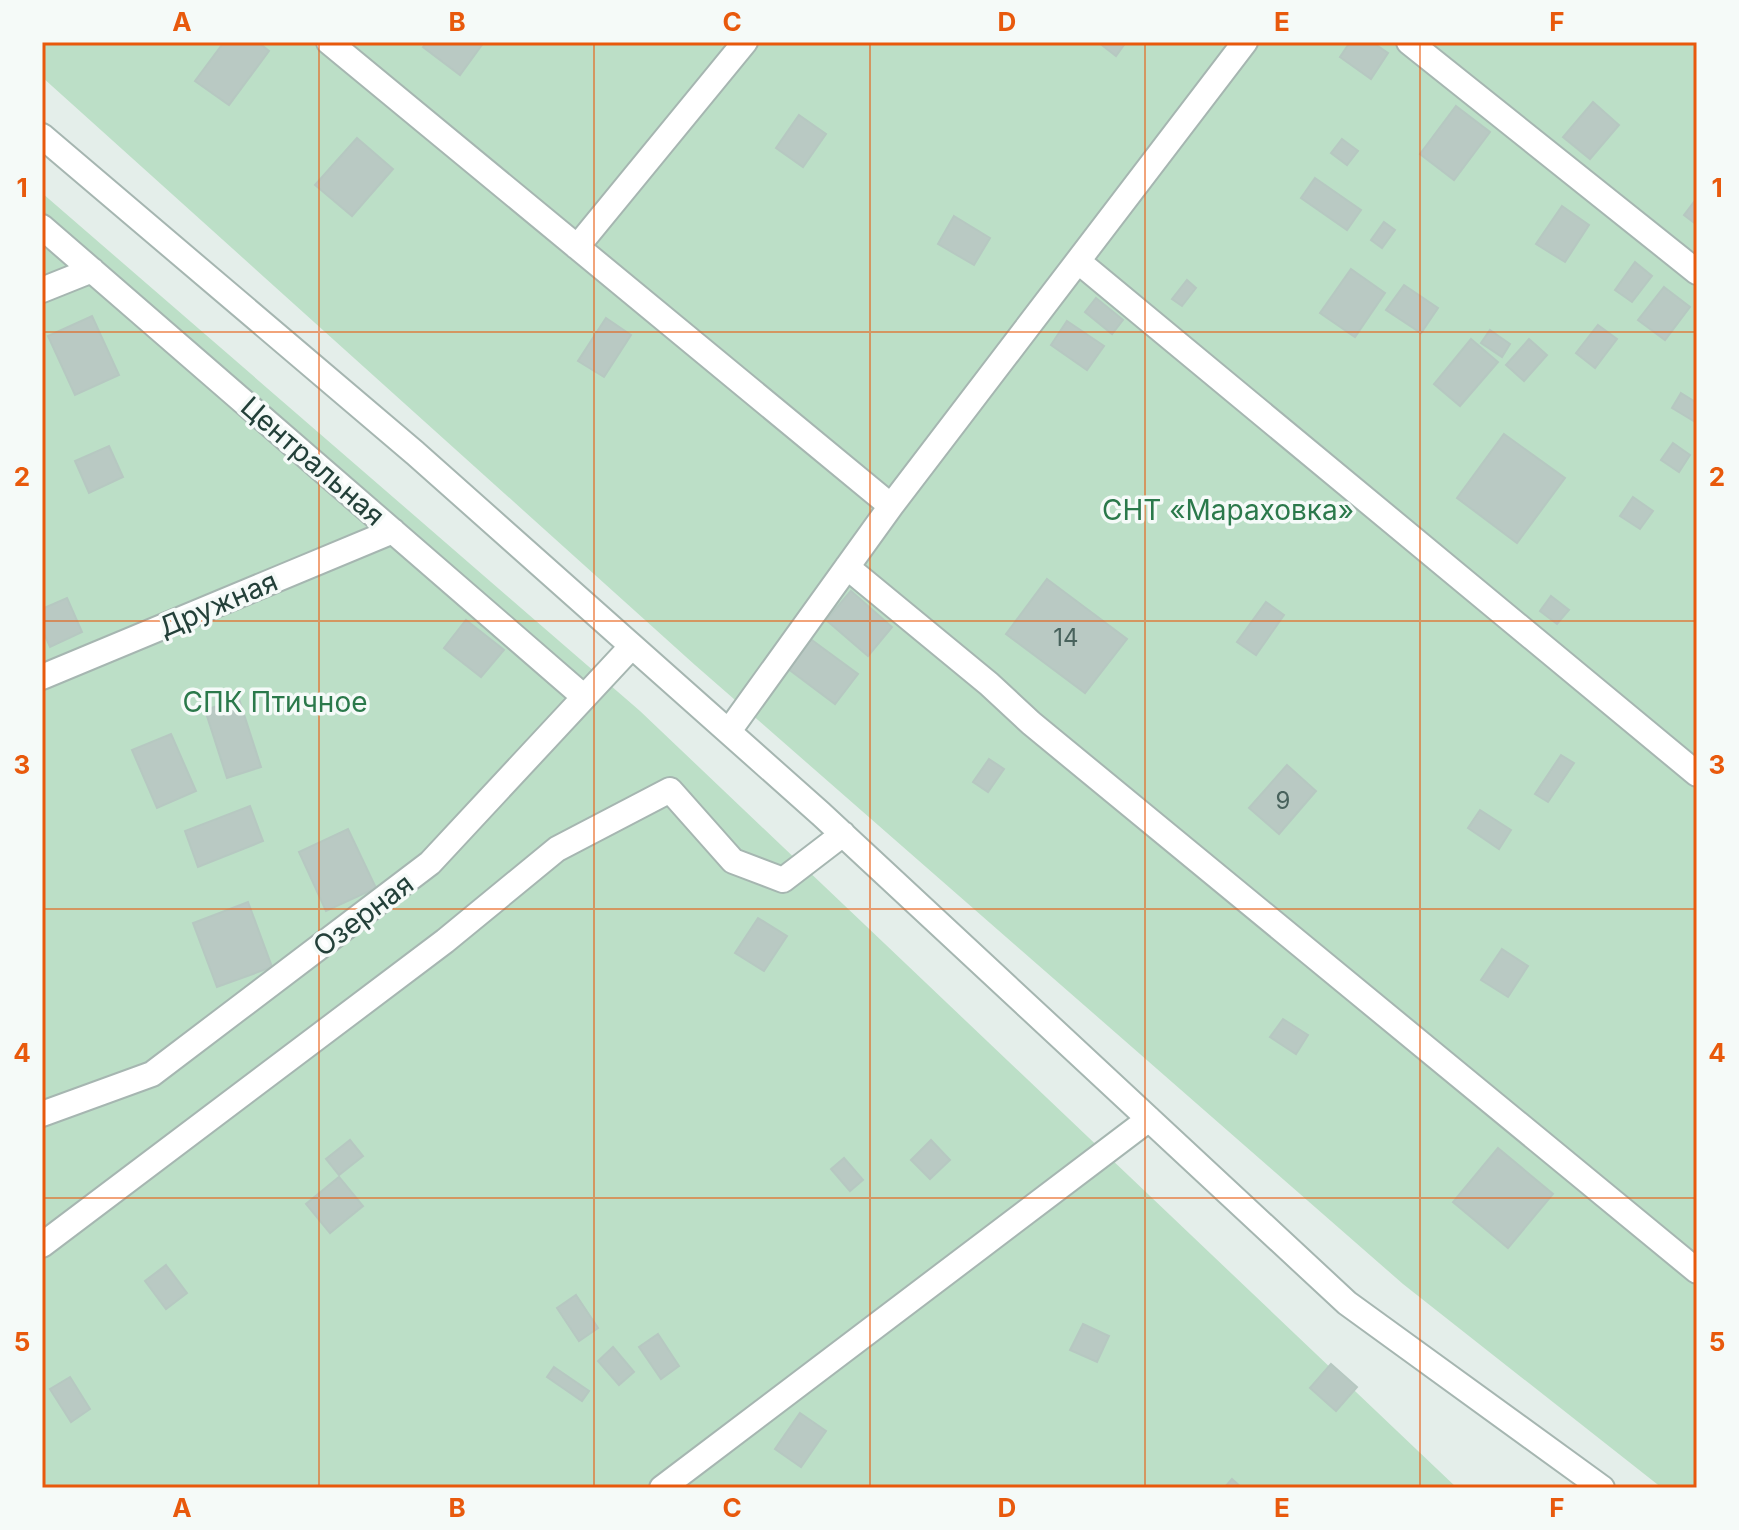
<svg xmlns="http://www.w3.org/2000/svg" width="1739" height="1530" font-family="Inter,sans-serif">
	<rect width="100%" height="100%" fill="#e4eeea"/>
	<!-- green -->
	<path fill="#bcdfc7" d="M42,42H1697V1488H1662L1403,1284L695,665L42,77Z
		M42,193L640,711L1457,1488H42Z"/>
	<!-- building -->
	<path fill="#b9c9c3" stroke="#b6c8c1" stroke-width="2" d="M224,42H258L269,51L229,105L195,81Z
		M427,42H484L460,75L423,47Z
		M1098,42H1126L1116,56Z
		M1350,42H1372L1388,53L1371,79L1340,57Z
		M1593,102L1619,125L1590,159L1563,137Z
		M1456,106L1490,132L1454,180L1420,154Z
		M799,115L826,134L803,167L776,148Z
		M357,138L393,169L352,216L315,185Z
		M1342,139L1358,151L1347,165L1331,153Z
		M1315,178L1361,210L1347,230L1301,198Z
		M1697,198V225L1684,215Z
		M1562,206L1589,225L1565,262L1536,244Z
		M954,216L990,238L974,265L938,244Z
		M1384,222L1395,230L1382,248L1371,240Z
		M1635,262L1652,276L1632,302L1615,290Z
		M1351,269L1385,293L1355,337L1320,313Z
		M1187,280L1196,288L1182,306L1172,299Z
		M1404,285L1438,308L1421,333L1386,310Z
		M1664,287L1690,307L1665,340L1638,320Z
		M1096,298L1123,320L1112,334L1085,312Z
		M92,316L119,375L75,395L48,336Z
		M606,318L631,335L604,377L578,361Z
		M1067,321L1104,346L1087,370L1051,345Z
		M1598,325L1617,339L1595,368L1576,353Z
		M1490,330L1510,344L1502,357L1481,343Z
		M1471,339L1498,362L1460,406L1434,384Z
		M1529,339L1547,355L1524,381L1506,365Z
		M1681,393L1697,403V423L1672,408Z
		M1504,434L1565,478L1517,543L1457,498Z
		M1673,443L1690,455L1679,472L1661,460Z
		M109,446L123,477L89,493L75,461Z
		M1633,497L1653,511L1640,529L1620,516Z
		M1047,579L1127,639L1085,693L1006,634Z
		M851,591L892,627L868,656L826,620Z
		M1551,596L1569,610L1557,624L1540,611Z
		M67,598L82,632L50,647L42,629V609Z
		M1266,602L1284,615L1256,655L1237,642Z
		M466,620L504,650L481,677L444,648Z
		M805,635L858,674L835,704L783,665Z
		M239,699L261,767L227,778L205,710Z
		M171,734L196,791L157,808L132,750Z
		M1561,755L1574,763L1548,802L1535,794Z
		M989,759L1004,769L988,792L973,782Z
		M1287,765L1316,791L1279,834L1249,808Z
		M250,806L263,841L198,867L185,831Z
		M1480,810L1511,830L1499,849L1468,828Z
		M348,829L376,888L326,911L299,852Z
		M248,902L272,967L217,987L193,923Z
		M758,918L787,936L764,971L735,953Z
		M1502,949L1528,966L1508,997L1481,980Z
		M1283,1019L1308,1035L1296,1054L1270,1037Z
		M350,1140L363,1156L339,1175L326,1159Z
		M931,1140L950,1160L930,1179L911,1160Z
		M1498,1148L1553,1194L1508,1248L1453,1202Z
		M844,1158L863,1180L850,1191L831,1169Z
		M339,1177L363,1206L330,1233L306,1204Z
		M166,1265L187,1293L166,1309L145,1281Z
		M576,1295L598,1328L579,1341L557,1308Z
		M1083,1324L1109,1336L1097,1362L1070,1350Z
		M658,1334L679,1366L661,1379L639,1347Z
		M613,1347L634,1372L619,1385L598,1361Z
		M1331,1364L1357,1387L1336,1411L1310,1388Z
		M554,1367L589,1391L582,1401L547,1377Z
		M70,1377L90,1409L71,1422L50,1389Z
		M800,1413L826,1431L801,1467L775,1449Z
		M1232,1479L1242,1488H1224Z"/>
	<g fill="none" stroke-linecap="round" stroke-linejoin="round">
		<defs>
			<path id="minor" d="M329,42L891,506
				M1409,42L1697,272
				M42,136L415,453L821,814L1347,1303L1602,1488
				M42,227L583,696
				M577,247L745,42
				M1079,262L1697,774
				M42,290L92,270
				M847,567L989,684L1031,723L1697,1271
				M42,677L393,531
				M729,731L891,506L1245,42
				M42,1114L152,1074L430,863L632,646
				M42,1245L445,941L557,849L670,790L733,861L783,880L843,834
				M662,1488L1149,1119"/>
		</defs>
		<!-- minor casing -->
		<use href="#minor" stroke="#a6b6b1" stroke-width="28"/>
		<!-- minor -->
		<use href="#minor" stroke="#fff" stroke-width="24"/>
	</g>
	<!-- grid -->
	<path fill="none" stroke="#e8590c" stroke-width="2" stroke-opacity="0.55" d="M319,42V1488M594,42V1488M870,42V1488M1145,42V1488M1420,42V1488M42,332H1697M42,621H1697M42,909H1697M42,1198H1697"/>
	<g text-anchor="middle" dominant-baseline="central" stroke-width="7" stroke-linejoin="round" paint-order="stroke">
		<!-- number labels -->
		<g font-size="24" fill="#48625c">
			<text x="1066" y="637">14</text>
			<text x="1283" y="800">9</text>
		</g>
		<!-- street labels -->
		<g font-size="28" fill="#234039" stroke="#f5faf8">
			<text transform="translate(313 461) rotate(41)">Центральная</text>
			<text transform="translate(218 604) rotate(-23)">Дружная</text>
			<text transform="translate(363 915) rotate(-37)">Озерная</text>
		</g>
		<!-- park labels -->
		<g font-size="28" fill="#2b794b" stroke="#f5faf8">
			<text x="1228" y="510">СНТ «Мараховка»</text>
			<text x="275" y="702">СПК Птичное</text>
		</g>
	</g>
	<!-- border -->
	<rect width="1739" height="1530" fill="none" stroke="#f5faf8" stroke-width="88"/>
	<rect x="44" y="44" width="1651" height="1442" fill="none" stroke="#e8590c" stroke-width="3"/>
	<g font-size="26" text-anchor="middle" font-weight="bold" fill="#e8590c">
		<text x="182" y="31">A</text>
		<text x="457" y="31">B</text>
		<text x="732" y="31">C</text>
		<text x="1007" y="31">D</text>
		<text x="1282" y="31">E</text>
		<text x="1557" y="31">F</text>
		<text x="22" y="197">1</text>
		<text x="1717" y="197">1</text>
		<text x="22" y="486">2</text>
		<text x="1717" y="486">2</text>
		<text x="22" y="774">3</text>
		<text x="1717" y="774">3</text>
		<text x="22" y="1062">4</text>
		<text x="1717" y="1062">4</text>
		<text x="22" y="1351">5</text>
		<text x="1717" y="1351">5</text>
		<text x="182" y="1517">A</text>
		<text x="457" y="1517">B</text>
		<text x="732" y="1517">C</text>
		<text x="1007" y="1517">D</text>
		<text x="1282" y="1517">E</text>
		<text x="1557" y="1517">F</text>
	</g>
</svg>
